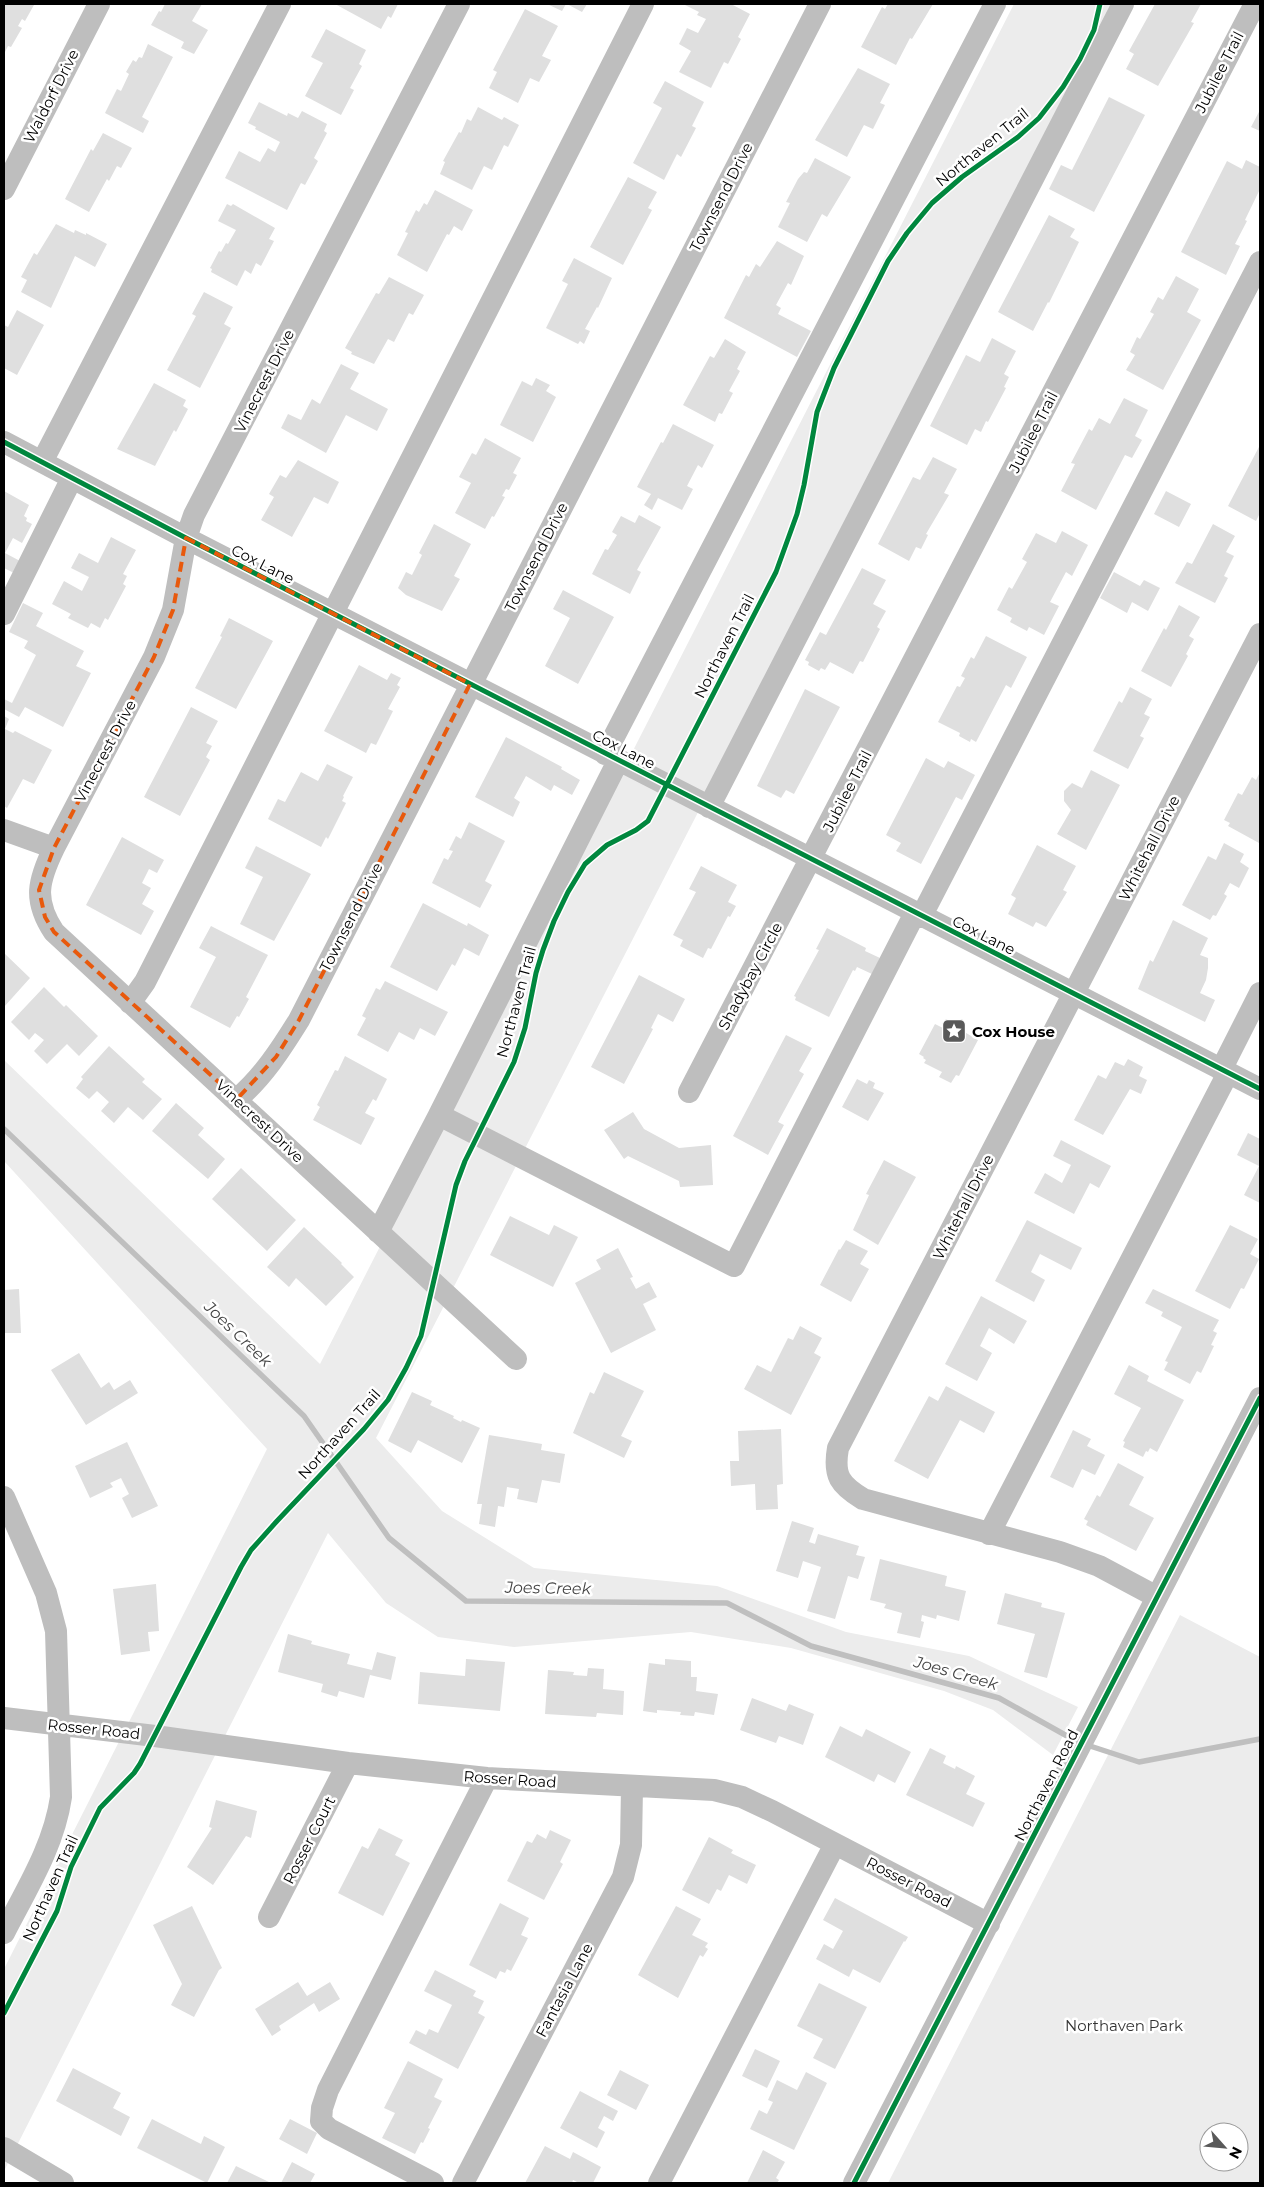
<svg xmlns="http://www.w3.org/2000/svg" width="1264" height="2187" font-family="Montserrat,sans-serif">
	<rect width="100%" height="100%" fill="#fff"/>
	<!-- green -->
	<path fill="#ececec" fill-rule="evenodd" d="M1014,4H1114L376,1438L442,1511L534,1568L717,1586L846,1632L969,1656L1078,1707L1053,1755L993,1710L944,1691L791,1648L691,1632L514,1647L438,1637L386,1603L328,1533L4,2171V1969L267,1449L4,1161V1060L320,1364Z
		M1180,1615L1260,1657V2183H888ZM1209,2132H1239V2162H1209Z"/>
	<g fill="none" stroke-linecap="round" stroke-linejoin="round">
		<!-- stream -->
		<path stroke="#bfbfbf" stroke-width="5.5" d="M4,1129L304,1416L389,1538L466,1601L727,1603L811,1646L999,1698L1076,1741
			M1087,1745L1139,1762L1260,1739"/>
	</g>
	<!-- building -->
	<path fill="#dfdfdf" d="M4,4L34,5L25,21L22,19L18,26L22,28L11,47L8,46L4,54Z
		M165,4H202L192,21L208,30L194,54L181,48L184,42L151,25L159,11L161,12Z
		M335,4H398L391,18L388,16L381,29Z
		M547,4H566L562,11Z
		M567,4H587L582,12Z
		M683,4H731L750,14L738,37L741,39L728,64L724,62L711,88L679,72L691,51L679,44L687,28L698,33L706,19L697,15L699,12Z
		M888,4H933L912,39L910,38L896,65L861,47L882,7L885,9Z
		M1155,4H1201L1191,22L1194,23L1158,86L1126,69L1134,54L1129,51Z
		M525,9L558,26L542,56L551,60L539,82L530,78L518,103L489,88L497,72L493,70Z
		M326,29L366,50L359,64L362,66L350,88L354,90L341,115L305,96L323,63L311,57Z
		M148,44L173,57L142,117L149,121L143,133L105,113L117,89L121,91L129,74L126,72L133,60L136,62L139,57L142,58Z
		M858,68L890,84L880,103L885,105L873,129L864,125L847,157L815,140Z
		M665,81L704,102L692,126L696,128L681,157L677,154L664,180L633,163L662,108L653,103Z
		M1109,97L1145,115L1094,212L1049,189L1061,165L1072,170Z
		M259,102L287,116L288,113L298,118L302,111L327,124L324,131L327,133L314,158L318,161L305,185L301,183L287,210L225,178L239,151L260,162L268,148L275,152L280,142L255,129L256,127L248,123Z
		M478,107L502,120L504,117L519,125L508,147L504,145L492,170L484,166L472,190L440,174L445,162L443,161L459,132L461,133L467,119L471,121Z
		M1260,110V131L1251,127Z
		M103,133L132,148L121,168L117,166L109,181L107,179L89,212L65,199L91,149L93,151Z
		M815,158L851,177L827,217L822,214L807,242L778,227L790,203L786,202L798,179L804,172L807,173Z
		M1246,160L1260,167V189L1245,220L1247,221L1235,244L1240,246L1226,275L1181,252L1227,161L1242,169Z
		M628,177L657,192L648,208L652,210L623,265L590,247Z
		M435,190L473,210L462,231L454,226L449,235L447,234L427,272L397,255L408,233L405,232L416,210L419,212L424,203L427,205Z
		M227,204L231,206L233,204L275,228L269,239L274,241L261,266L256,263L251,274L245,270L237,286L211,272L212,269L210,268L219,251L221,252L226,243L228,244L236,230L218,221Z
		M1049,215L1075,229L1070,237L1079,242L1049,303L1048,302L1033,331L998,312Z
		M56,224L74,233L75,230L86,235V233L107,244L95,267L75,256L51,308L21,292L27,280L21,277L34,253L37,255Z
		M777,241L804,256L791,285L788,283L776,305L781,308L778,314L811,331L797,357L724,318L746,275L749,277L756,264L760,267Z
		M574,258L612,278L598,308L597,307L585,329L590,331L584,344L580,341L578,344L546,328L568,284L562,281Z
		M1176,276L1199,289L1187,312L1201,320L1163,390L1126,370L1135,355L1130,352L1137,337L1140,339L1154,314L1150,312L1158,297L1163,300Z
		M389,277L424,295L413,315L409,313L394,342L388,339L374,364L351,354L352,352L345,348L376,293L379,294Z
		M204,292L233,307L224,324L231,328L200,388L167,370L196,316L192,314Z
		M17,310L44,325L17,375L4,368V325L8,327Z
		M992,338L1016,351L1004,374L1009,377L1004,387L1006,388L988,422L986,421L981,432L975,429L967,445L930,426L966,355L980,362Z
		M725,339L746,352L737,369L740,371L729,391L733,393L722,414L719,413L715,422L683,405L710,356L714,358Z
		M341,364L359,373L350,389L388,409L377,431L346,415L326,453L281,428L288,414L301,420L312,399L320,404Z
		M536,378L550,385L546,391L556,397L533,442L500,425L522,381L532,386Z
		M154,383L186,400L183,406L188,409L176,432L174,430L155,466L117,449Z
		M1124,398L1148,410L1135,436L1142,440L1132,458L1125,455L1096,510L1061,491L1075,464L1071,463L1089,429L1092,431L1099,418L1110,424Z
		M673,424L714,445L702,468L698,465L687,486L693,489L682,510L658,498L652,510L644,505L651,494L637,487L661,442L663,443Z
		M485,438L521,458L513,473L517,475L509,490L506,489L502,496L505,497L494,517L492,516L485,529L455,513L471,483L459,477L472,453L476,455Z
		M1260,445V513L1256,521L1228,506Z
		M933,457L957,469L944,493L949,495L926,534L928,535L921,549L916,547L909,561L878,544L913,477L920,480Z
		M298,460L339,482L328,504L314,497L292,537L261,520L274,497L269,494L280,475L286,478Z
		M4,491L29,505L24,516L27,518L26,521L32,524L22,543L13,538L5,553L20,561L14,573L4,568Z
		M1166,491L1191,504L1179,527L1154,514Z
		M639,515L661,527L637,570L641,572L630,594L592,574L605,549L608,550L617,535L612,532L621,516L635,523Z
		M434,524L471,544L454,576L460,579L442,611L406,595L398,588L406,572L412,575L422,555L419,553Z
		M1213,524L1235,536L1226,552L1234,556L1224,576L1228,578L1215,603L1175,583L1187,562L1192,564Z
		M1062,531L1088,545L1072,576L1066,572L1050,602L1059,606L1044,635L1029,627L1027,631L1010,622L1012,618L997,610L1009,587L1012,589L1027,562L1022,559L1036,533L1056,543Z
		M111,537L136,550L123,574L127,576L123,584L126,586L108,620L105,618L100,628L91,623L88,628L68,618L71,614L52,604L64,581L82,591L89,577L71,568L79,553L98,563Z
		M862,568L886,580L873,604L886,611L877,627L880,629L863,662L860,661L853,674L830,662L825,670L821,668L819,671L808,665L809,662L805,660L820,632L826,635Z
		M1114,572L1140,586L1144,580L1160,588L1148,611L1132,602L1127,613L1100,598Z
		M563,590L614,617L578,684L545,666L570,618L553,609Z
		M23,603L43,613L36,626L84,651L76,666L91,673L63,727L25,707L19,717L4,709V699L12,703L36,655L24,648L28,641L9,632Z
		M1179,605L1200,617L1189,636L1194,639L1186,654L1188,656L1171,687L1141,671L1164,628L1166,630Z
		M229,618L273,641L236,709L195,688L222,637L220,636Z
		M986,636L1027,657L1011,688L1006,685L976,742L971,739L970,742L959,736L960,733L938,722L957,686L960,687L965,678L961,676L971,657L974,659Z
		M359,665L387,680L391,673L401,678L397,685L400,687L388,709L393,711L376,745L371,743L366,753L324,731Z
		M1130,687L1152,699L1144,714L1150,717L1140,736L1144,738L1128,769L1093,751L1119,701L1122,703Z
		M805,689L840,707L794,794L786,790L781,798L757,786Z
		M191,707L218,721L206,743L212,746L206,757L210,760L180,816L144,797Z
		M4,716L9,719L5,729L13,733L15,731L52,750L34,784L23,779L7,808L4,806Z
		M506,737L562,767L561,769L580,780L572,795L554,785L551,791L526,776L514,798L520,802L513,817L475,797Z
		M926,758L944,768L948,761L975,775L962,800L956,797L921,864L896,851L901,843L886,835Z
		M327,764L353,777L343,796L344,797L342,801L346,803L328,839L326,837L321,847L268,819L278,799L285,802L301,772L318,781Z
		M1091,770L1120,785L1086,850L1057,834L1071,810L1064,801V791L1072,783L1082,788Z
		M1260,772V841L1259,843L1228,826L1230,823L1224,820L1238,793L1242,795L1252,777L1256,780Z
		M469,822L505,841L485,881L492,885L480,908L432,883L444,858L448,860L453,851L449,850L456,836L461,839Z
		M122,837L164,860L157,873L149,869L142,883L151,888L142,904L154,911L141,935L86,905Z
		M1224,843L1244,854L1240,862L1249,868L1239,888L1230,883L1224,894L1227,896L1216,916L1213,915L1210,920L1182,905L1208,856L1216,860Z
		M1037,845L1076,866L1063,890L1067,892L1046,927L1036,922L1033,927L1008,914L1016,898L1011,895Z
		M256,846L311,874L274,941L240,924L263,877L245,868Z
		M701,866L737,885L728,902L736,906L730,917L728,916L711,949L708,948L703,958L680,946L683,940L673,935L696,892L689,889Z
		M423,903L467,926L468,923L489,935L479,956L464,948L455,966L452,964L437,991L390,967Z
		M1173,920L1208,938L1200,955L1208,958V968L1206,980L1200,993L1215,1000L1205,1022L1138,989L1150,960L1153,962Z
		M211,926L268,955L246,997L249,999L239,1017L237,1016L230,1028L190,1007L216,957L199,948Z
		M827,928L866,948L865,951L880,958L872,974L857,967L855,971L853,970L829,1017L795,1000L796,997L794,996L819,950L816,949Z
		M4,953L30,978L4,1007Z
		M639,975L685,999L673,1022L658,1014L651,1028L653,1029L624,1084L591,1067Z
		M385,981L448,1012L435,1036L420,1028L414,1040L399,1032L388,1052L357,1035L366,1018L362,1016L376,988L380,990Z
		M44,987L64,1007L66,1005L98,1036L79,1056L67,1044L47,1064L34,1051L44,1040L35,1033L29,1040L11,1022Z
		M935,1024L953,1033L956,1027L978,1040L959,1076L956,1075L951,1083L939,1077L942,1072L924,1063L926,1060L923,1058L924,1057L919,1054Z
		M786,1035L812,1048L799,1071L804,1074L778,1122L784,1125L768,1155L733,1136Z
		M109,1046L145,1079L142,1082L162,1099L143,1120L128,1107L114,1123L101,1111L109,1102L97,1091L89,1099L76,1088L83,1079L81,1077Z
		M345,1056L387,1079L376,1101L373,1099L365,1113L375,1118L361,1145L313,1120L320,1107L317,1105L335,1070L338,1071Z
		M1128,1059L1143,1067L1139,1076L1147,1080L1141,1094L1130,1089L1103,1135L1074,1120L1098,1075L1106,1079L1115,1062L1124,1066Z
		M857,1079L867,1084L869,1080L875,1083L873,1088L884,1093L868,1121L842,1107Z
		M176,1103L204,1128L198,1135L225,1159L208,1179L152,1131Z
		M633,1112L644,1129L679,1148L711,1145L713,1185L680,1187L679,1181L628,1156L624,1159L604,1130Z
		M1248,1133L1260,1139V1203L1244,1195L1259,1166L1237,1155Z
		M1061,1140L1111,1166L1099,1188L1090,1183L1074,1214L1034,1193L1045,1173L1062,1183L1071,1165L1053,1156Z
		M884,1160L916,1177L878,1245L853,1230L869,1195L866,1194Z
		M241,1168L296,1220L267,1251L212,1199Z
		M510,1216L549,1235L554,1225L578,1237L553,1287L490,1255Z
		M1027,1220L1082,1248L1071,1270L1040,1254L1031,1272L1045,1280L1034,1302L995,1281Z
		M1230,1225L1258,1239L1250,1254L1259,1259L1244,1289L1241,1288L1230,1309L1195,1291Z
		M304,1227L342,1263L341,1264L354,1277L326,1306L296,1278L289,1287L267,1267Z
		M846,1240L868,1251L860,1264L869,1269L851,1302L820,1285L839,1249L840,1250Z
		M618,1248L633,1277L630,1278L636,1289L649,1282L657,1297L643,1304L656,1330L611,1353L575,1283L601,1269L596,1260Z
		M19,1289L21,1333H4V1290Z
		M1153,1289L1219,1320L1213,1331L1217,1333L1211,1345L1214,1346L1201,1373L1197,1371L1190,1384L1164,1370L1168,1362L1165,1361L1182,1327L1161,1316L1163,1312L1145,1303Z
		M981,1296L1027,1321L1014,1344L989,1328L980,1346L992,1353L977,1381L945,1364Z
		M800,1326L822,1338L814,1353L821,1357L791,1415L744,1389L757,1365L771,1372L788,1338L793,1340Z
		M79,1353L101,1388L109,1382L114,1390L130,1380L138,1393L86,1425L51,1370Z
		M1129,1365L1149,1376L1147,1381L1184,1400L1157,1452L1150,1448L1148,1452L1146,1451L1143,1457L1123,1447L1125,1442L1123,1441L1141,1408L1114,1394Z
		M604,1372L644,1391L621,1436L632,1441L624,1458L573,1433L590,1392L594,1394Z
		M946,1386L995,1412L984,1433L960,1420L928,1479L894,1461L929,1396L938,1401Z
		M412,1392L432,1401L430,1405L454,1416L453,1418L461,1422L462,1420L480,1428L462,1463L418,1440L411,1453L388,1441Z
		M781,1429L783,1484L777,1485L778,1509L756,1510L755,1484L731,1486L730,1461H739L738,1431Z
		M1073,1430L1091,1439L1087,1446L1105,1455L1095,1475L1082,1469L1073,1488L1050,1477Z
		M489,1435L542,1444L541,1450L565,1454L560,1483L542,1480L537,1503L517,1499L519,1489L507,1487L504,1507L498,1506L495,1527L479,1524L482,1504H477Z
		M127,1442L158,1506L132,1518L122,1498L129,1494L121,1478L110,1483L113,1487L90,1498L75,1466Z
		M1118,1463L1144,1477L1129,1505L1154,1518L1136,1551L1086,1525L1088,1521L1084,1519L1097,1495L1100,1497Z
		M792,1521L814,1528L809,1542L815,1544L818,1534L859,1546L856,1555L865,1557L858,1579L848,1576L835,1619L807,1611L821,1567L803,1561L798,1578L776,1571Z
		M880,1559L947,1576L945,1586L966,1591L959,1621L937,1615L936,1619L922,1615L921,1621L924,1622L920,1638L897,1633L902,1613L884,1608L886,1604L870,1600Z
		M156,1584L159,1631L148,1632L150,1651L121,1655L113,1589Z
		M1005,1593L1042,1603L1041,1607L1065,1613L1047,1678L1024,1672L1035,1634L997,1624Z
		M288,1634L312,1641L311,1644L350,1654L347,1664L372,1670L377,1652L396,1657L391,1680L370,1675L364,1698L339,1691L337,1697L321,1692L323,1684L278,1672Z
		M466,1659L505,1662L500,1711L418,1704L420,1672L465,1676Z
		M665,1659L691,1661V1677H697L696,1691L718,1694L714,1715L695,1712L694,1716L680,1715L681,1712L657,1710V1713L643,1711L649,1663L665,1665Z
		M588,1668L604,1669L603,1689L624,1691L623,1715L597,1713L596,1717L545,1714L548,1670L574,1672L573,1675L587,1676Z
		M752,1698L786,1711L789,1704L814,1714L803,1745L779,1736L776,1743L740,1730Z
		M840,1726L862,1737L866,1729L911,1752L895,1783L878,1774L874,1782L825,1757Z
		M930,1748L946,1756L943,1763L955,1769L956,1766L975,1776L966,1794L985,1803L973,1827L906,1795Z
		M216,1800L257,1811L251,1838L246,1836L213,1885L187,1867L212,1828L209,1827Z
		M379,1828L403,1840L395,1855L410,1863L383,1916L338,1893L362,1846L368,1849Z
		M550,1830L571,1840L560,1862L563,1864L544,1900L507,1881L527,1841L532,1843L537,1834L546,1839Z
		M709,1837L733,1850L731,1853L756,1865L747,1884L729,1875L721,1891L717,1889L709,1904L682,1890Z
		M835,1898L908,1937L905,1942L904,1941L880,1983L853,1969L849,1977L816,1959L824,1944L833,1949L843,1931L823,1920Z
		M500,1903L529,1918L521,1935L528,1938L511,1971L507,1969L505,1973L500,1971L496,1979L469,1965Z
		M192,1906L222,1968L219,1970L194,2017L171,2005L182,1984L153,1925Z
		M676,1906L701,1919L692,1935L708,1943L705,1947L708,1949L703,1957L700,1955L678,1998L638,1975Z
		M435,1970L476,1991L473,1996L484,2001L478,2013L485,2017L458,2069L409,2043L416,2030L426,2035L429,2029L438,2033L452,2005L424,1991Z
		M298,1982L307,1996L330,1982L340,1999L319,2012L314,2003L279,2026L281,2030L272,2036L255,2009Z
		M819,1983L867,2007L835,2069L813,2058L823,2039L797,2026Z
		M755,2049L780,2061L767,2088L742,2076Z
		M408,2061L443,2079L434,2097L442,2101L428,2128L430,2129L423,2143L421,2142L415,2154L382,2138L395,2113L384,2108Z
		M73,2068L121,2093L113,2108L130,2117L121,2136L56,2101Z
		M620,2070L649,2085L636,2110L607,2095Z
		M806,2072L827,2083L794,2150L750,2129L759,2110L767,2114L773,2102L768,2100L777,2080L797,2090Z
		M580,2091L618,2111L613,2121L604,2116L598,2128L605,2132L597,2148L560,2128Z
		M152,2119L201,2144L204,2136L225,2147L207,2183L137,2148Z
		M290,2119L317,2133L307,2154L279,2139Z
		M545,2146L570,2159L573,2152L601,2167L593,2183H579L573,2180L572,2183H525Z
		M763,2150L785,2162L776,2178L779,2180L777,2183H747Z
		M292,2162L315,2174L310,2183H281Z
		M236,2166L271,2183H227Z"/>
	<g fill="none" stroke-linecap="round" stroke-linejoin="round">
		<!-- minor -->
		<path stroke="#bebebe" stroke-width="22" d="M459,4L194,515L186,538L173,610L154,657L54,848C38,881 33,900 54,932L516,1359
			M4,189L99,4
			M4,442L186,538L1260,1089
			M42,462L280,4
			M4,614L72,478
			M605,754L995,4
			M709,807L1123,4
			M4,830L54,848
			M921,917L1260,262
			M130,1003L145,982L643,4
			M1221,1070L1260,993
			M689,1092L1255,4
			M237,1099C263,1077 281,1049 299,1020L820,4
			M439,1115L618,761
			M378,1232L439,1115L734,1266L915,913
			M4,1497L46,1593L56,1631L61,1797C54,1846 26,1890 4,1933
			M989,1534L1228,1073
			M1157,1597L1099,1566L1060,1552L863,1499C840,1485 833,1476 838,1448L1260,634
			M4,1718L155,1736L348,1763L487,1778L714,1790L742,1797L772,1811L989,1924
			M269,1917L348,1763
			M4,2148L63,2183
			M433,2183L329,2129L321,2121L322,2108L328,2090L487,1778
			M463,2183L623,1877L631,1845L632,1787
			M659,2183L835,1844
			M854,2183L1260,1398"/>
		<defs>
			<path id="cycleway" d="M4,442L186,538L1260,1089
				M4,2013L57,1911L71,1867L100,1808L134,1773L140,1764L241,1567L251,1550L277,1521L364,1429L388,1400L406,1368L421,1336L456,1185L465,1161L514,1062L525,1028L536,973L543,950L554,921L568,892L585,864L607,845L636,830L648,821L776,572L797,514L804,485L817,412L834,368L888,261L907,233L932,203L962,177L1018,137L1039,118L1063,87L1080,59L1094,30L1100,4
				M854,2183L1260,1398"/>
		</defs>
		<!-- cycleway casing -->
		<use href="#cycleway" stroke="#fff" stroke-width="8"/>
		<!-- cycleway -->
		<use href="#cycleway" stroke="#00873e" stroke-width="5"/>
	</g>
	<!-- marked area -->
	<path fill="none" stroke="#e8590c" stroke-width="4" stroke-dasharray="10 6" stroke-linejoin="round" d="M186,538L470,684L299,1020L276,1057L237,1099L54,932L45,917L39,890L54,848L154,657L173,610Z"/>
	<!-- icons -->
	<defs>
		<symbol id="sight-square" viewBox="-11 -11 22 22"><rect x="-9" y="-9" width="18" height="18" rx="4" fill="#595959" stroke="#fff"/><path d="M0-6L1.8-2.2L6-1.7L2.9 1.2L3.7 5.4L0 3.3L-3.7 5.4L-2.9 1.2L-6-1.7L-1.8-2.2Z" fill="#fff"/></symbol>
	</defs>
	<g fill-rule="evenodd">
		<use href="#sight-square" x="940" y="1017" width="28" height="28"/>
	</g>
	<g text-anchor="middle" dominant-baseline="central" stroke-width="5" stroke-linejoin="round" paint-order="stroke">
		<!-- street labels -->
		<g font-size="15" fill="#000" stroke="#fff">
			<text transform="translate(1219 72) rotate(-63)">Jubilee Trail</text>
			<text transform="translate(51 96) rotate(-63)">Waldorf Drive</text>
			<text transform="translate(982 147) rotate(-39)">Northaven Trail</text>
			<text transform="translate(721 197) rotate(-63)">Townsend Drive</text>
			<text transform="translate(264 381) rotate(-63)">Vinecrest Drive</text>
			<text transform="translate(1033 432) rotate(-63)">Jubilee Trail</text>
			<text transform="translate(536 557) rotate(-63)">Townsend Drive</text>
			<text transform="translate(263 564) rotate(27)">Cox Lane</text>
			<text transform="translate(724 646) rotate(-63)">Northaven Trail</text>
			<text transform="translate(624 749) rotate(27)">Cox Lane</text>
			<text transform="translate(105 751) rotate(-62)">Vinecrest Drive</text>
			<text transform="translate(847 791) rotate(-63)">Jubilee Trail</text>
			<text transform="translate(1149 848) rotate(-63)">Whitehall Drive</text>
			<text transform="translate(351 917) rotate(-63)">Townsend Drive</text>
			<text transform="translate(984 935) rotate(27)">Cox Lane</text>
			<text transform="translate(750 976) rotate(-62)">Shadybay Circle</text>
			<text transform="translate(516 1002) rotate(-75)">Northaven Trail</text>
			<text transform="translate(260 1121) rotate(43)">Vinecrest Drive</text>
			<text transform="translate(963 1207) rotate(-63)">Whitehall Drive</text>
			<text transform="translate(339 1434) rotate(-48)">Northaven Trail</text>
			<text transform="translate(94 1729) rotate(6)">Rosser Road</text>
			<text transform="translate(510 1779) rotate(4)">Rosser Road</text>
			<text transform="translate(1046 1785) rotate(-63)">Northaven Road</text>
			<text transform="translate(309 1840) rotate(-63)">Rosser Court</text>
			<text transform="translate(909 1882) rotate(27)">Rosser Road</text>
			<text transform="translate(50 1888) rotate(-66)">Northaven Trail</text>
			<text transform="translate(564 1990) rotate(-62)">Fantasia Lane</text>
		</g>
		<!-- poi labels -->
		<g font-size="15" font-weight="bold" fill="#000" stroke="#fff" text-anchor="start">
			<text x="972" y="1031">Cox House</text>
		</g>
		<!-- park labels -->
		<g font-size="15" fill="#333" stroke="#fff">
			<text x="1124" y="2025">Northaven Park</text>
		</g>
		<!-- water labels -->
		<g font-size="16" font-style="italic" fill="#444" stroke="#fff">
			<text transform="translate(238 1334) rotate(44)">Joes Creek</text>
			<text transform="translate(548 1588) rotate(1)">Joes Creek</text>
			<text transform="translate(956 1673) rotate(16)">Joes Creek</text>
		</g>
	</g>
	<!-- border -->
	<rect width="1264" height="2187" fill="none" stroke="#000000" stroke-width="10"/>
	<!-- north arrow -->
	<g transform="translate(1224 2147) rotate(117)"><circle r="24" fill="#ffffff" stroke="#999999"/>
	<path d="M0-4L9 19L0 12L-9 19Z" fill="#595959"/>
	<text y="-8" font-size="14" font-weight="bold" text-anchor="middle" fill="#000000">N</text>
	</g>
</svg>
